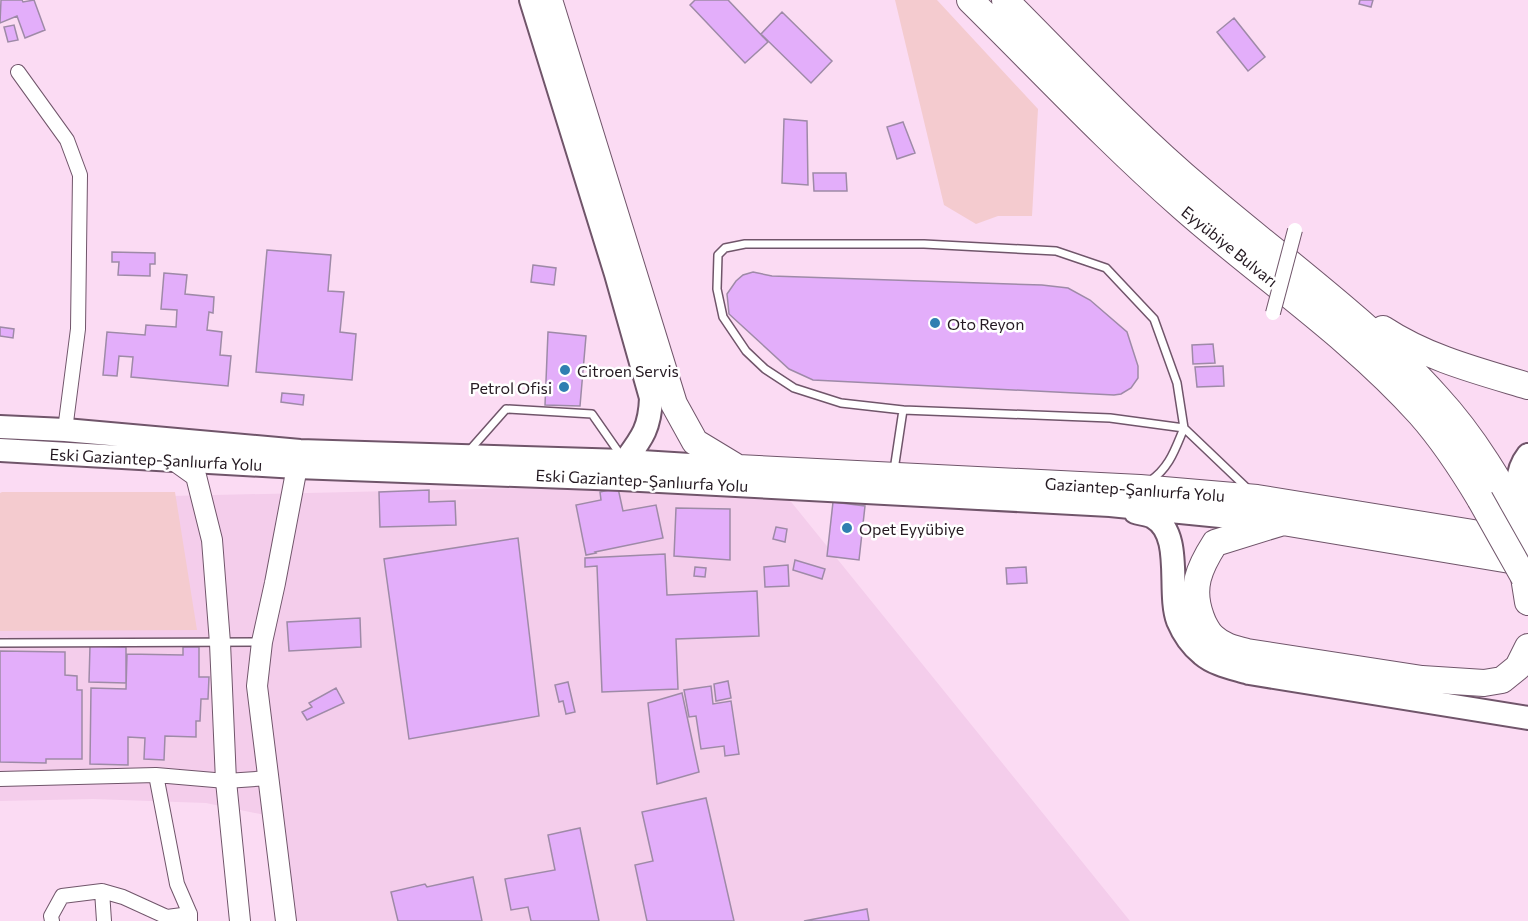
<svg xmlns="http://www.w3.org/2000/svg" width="1528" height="921" font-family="Commissioner,sans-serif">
	<rect width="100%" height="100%" fill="#fbdbf3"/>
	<!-- built -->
	<path fill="#f4cdeb" d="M565,487L788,498L1130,921H294L280,818L206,803L93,799L0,801V500Z"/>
	<!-- green -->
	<path fill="#f4cbcf" d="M895,0H937L1038,109L1032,216H998L976,224L944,205Z
		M2,492H175L197,630L0,631V493Z"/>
	<!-- building -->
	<path fill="#e3aefa" stroke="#9e8aa7" stroke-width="1.5" d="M1,0H22L23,2L34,0L45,30L25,38L17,16L0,23Z
		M695,0H728L768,42L745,63L690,5Z
		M1360,0H1373L1371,7L1359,4Z
		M782,12L832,61L811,83L761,34Z
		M1234,18L1265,57L1248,71L1217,32Z
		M14,25L18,40L8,42L4,27Z
		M784,119L807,121L808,185L782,183Z
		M903,122L915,153L897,159L887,127Z
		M813,173H846L847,191H814Z
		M267,250L331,255L328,291L344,292L340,332L356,334L352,380L256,372Z
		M112,252L155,253V264H150V276L118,275L119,262H112Z
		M533,265L556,268L554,285L531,282Z
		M753,272L772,276L1042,285L1068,288L1090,300L1127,332L1138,366V378L1131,388L1121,394L1114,395L813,380L789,369L729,314L727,294L736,281L743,275Z
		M164,273L187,275L185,294L214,297L213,313L209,312L207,330L222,332L220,355L231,356L228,386L131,377L133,357L119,356L117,376L103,375L107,332L145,335L146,325L176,327L177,310L161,309Z
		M0,327L14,329L13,338L0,336Z
		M548,332L586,336L580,406L545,405Z
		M1213,344L1215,363L1193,364L1192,345Z
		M1223,366L1224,386L1197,387L1195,367Z
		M282,393L304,395L303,405L281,402Z
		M618,488L623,511L656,505L663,538L595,552L596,553L586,555L576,505L601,500L600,492Z
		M429,490V502L455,501L456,525L380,527L379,492Z
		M833,502L865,506L859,560L827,556Z
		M676,508L730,509V560L674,556Z
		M776,527L787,529L785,542L773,539Z
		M518,538L539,716L409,739L384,559Z
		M665,554L667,595L757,591L759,636L676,639L678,689L602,692L597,566L585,567V558Z
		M795,560L825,569L822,579L793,570Z
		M788,565L789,586L765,587L764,567Z
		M695,567L706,568L705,577L694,576Z
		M1026,567L1027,583L1007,584L1006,568Z
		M360,618L361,647L289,651L287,622Z
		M90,646L126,647V683L89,682Z
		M183,647H199V677H209L208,699H201L200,721H196V737L165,736L164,760L144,759L145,738L128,737V765L90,764L91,688L126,689L127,654L183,655Z
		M0,651L65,652V675L77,676V690H82V759H46V763L0,762Z
		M728,681L731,698L716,701L714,684Z
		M568,682L575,712L566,714L563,701L559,702L555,685Z
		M711,686L713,704L731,701L739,754L725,756L724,746L701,749L696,716L689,717L684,690Z
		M336,688L344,703L307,720L302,712L312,707L309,703Z
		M682,693L699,772L657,784L648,703Z
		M706,798L734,921H647L635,865L653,861L642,812Z
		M580,828L599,921H531L528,907L511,910L505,879L555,870L548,835Z
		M473,877L482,921H398L391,892L425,884L427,887Z
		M867,909L869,921H804Z"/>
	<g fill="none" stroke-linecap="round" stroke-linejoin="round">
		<defs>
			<path id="lane" d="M745,244H924L1056,251L1106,268L1154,319L1177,383L1184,428L1110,418L903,410L841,403L794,388L765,369L746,351L723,317L717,289L718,255L725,248Z
				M468,452L506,409L592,414L622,457
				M894,470L903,410
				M1150,481C1170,467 1175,449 1184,428L1249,490
				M0,643L259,642"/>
			<path id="street" d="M18,72L67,140L80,175L78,329L65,430
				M156,775L177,884L190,914V921
				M0,779L156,775L226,781L270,778
				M52,921L51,916L62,896L102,891
				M104,921L102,891L123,897L167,917L190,914"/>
			<path id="secondary" d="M175,461L196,476L212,540L220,643L226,781L240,921
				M286,921L257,686L262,642L275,583L297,467"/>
			<path id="primary" d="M531,0L616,274L651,398C650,428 642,438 625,461
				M0,427L65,430L300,451L625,461L738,468
				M0,450L297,467L621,479L1110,505L1280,522
				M1135,512C1140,514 1148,514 1153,517C1184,534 1167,592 1178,621C1183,633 1192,646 1202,654C1215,665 1233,668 1249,673L1528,718
				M1522,517C1518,495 1513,474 1528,455"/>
			<path id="highway" d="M549,0L674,404L695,442L738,468L1140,488L1257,498L1528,542
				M970,0C1040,69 1107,141 1181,206C1260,276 1349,335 1420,414C1443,440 1462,469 1480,499
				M1005,0C1069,64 1132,132 1201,190C1279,257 1369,321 1437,397C1474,437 1502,485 1528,533
				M1383,329C1427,358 1478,371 1528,386
				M1528,563L1283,522L1215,543C1199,568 1190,588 1201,617C1203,623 1208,633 1213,637C1222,646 1235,649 1247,652L1422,679L1484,683L1502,680L1518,667L1528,647
				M1524,577L1528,602"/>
		</defs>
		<!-- lane casing -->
		<use href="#lane" stroke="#70556a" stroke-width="10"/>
		<!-- street casing -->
		<use href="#street" stroke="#70556a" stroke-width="16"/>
		<!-- secondary casing -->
		<use href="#secondary" stroke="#70556a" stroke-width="22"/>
		<!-- primary casing -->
		<use href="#primary" stroke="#70556a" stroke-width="26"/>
		<!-- highway casing -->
		<use href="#highway" stroke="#70556a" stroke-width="28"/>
		<!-- lane -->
		<use href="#lane" stroke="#fff" stroke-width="7"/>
		<!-- street -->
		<use href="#street" stroke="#fff" stroke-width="14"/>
		<!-- secondary -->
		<use href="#secondary" stroke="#fff" stroke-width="20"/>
		<!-- primary -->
		<use href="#primary" stroke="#fff" stroke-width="22"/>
		<!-- highway -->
		<use href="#highway" stroke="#fff" stroke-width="26"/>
		<defs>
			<path id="street-bridge" d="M1273,313L1295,230"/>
			<path id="highway-bridge" d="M1480,499L1524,577"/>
		</defs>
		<!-- street-bridge casing -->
		<use href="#street-bridge" stroke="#70556a" stroke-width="16" stroke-linecap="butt"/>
		<!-- highway-bridge casing -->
		<use href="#highway-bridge" stroke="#70556a" stroke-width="28" stroke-linecap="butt"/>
		<!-- street-bridge -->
		<use href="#street-bridge" stroke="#fff" stroke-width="14"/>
		<!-- highway-bridge -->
		<use href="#highway-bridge" stroke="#fff" stroke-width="26"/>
	</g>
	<!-- markers -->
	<g fill="#307fb1" stroke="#fff" stroke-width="2">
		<circle cx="935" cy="323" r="6"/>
		<circle cx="565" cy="370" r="6"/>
		<circle cx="564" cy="387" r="6"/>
		<circle cx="847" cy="528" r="6"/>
	</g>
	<g text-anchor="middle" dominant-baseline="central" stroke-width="5" stroke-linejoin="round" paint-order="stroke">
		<!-- street labels -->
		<g font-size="16" fill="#241921" stroke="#fff">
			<text transform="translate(1230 246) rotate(39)">Eyyübiye Bulvarı</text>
			<text transform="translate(156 459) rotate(3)">Eski Gaziantep-Şanlıurfa Yolu</text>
			<text transform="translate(642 480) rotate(3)">Eski Gaziantep-Şanlıurfa Yolu</text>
			<text transform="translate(1135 489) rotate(4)">Gaziantep-Şanlıurfa Yolu</text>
		</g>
		<!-- poi labels -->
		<g font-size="16" fill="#241921" stroke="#fff" text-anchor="start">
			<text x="947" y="323">Oto Reyon</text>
			<text x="577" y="370">Citroen Servis</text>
			<text x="552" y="387" text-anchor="end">Petrol Ofisi</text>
			<text x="859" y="528">Opet Eyyübiye</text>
		</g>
	</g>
</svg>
